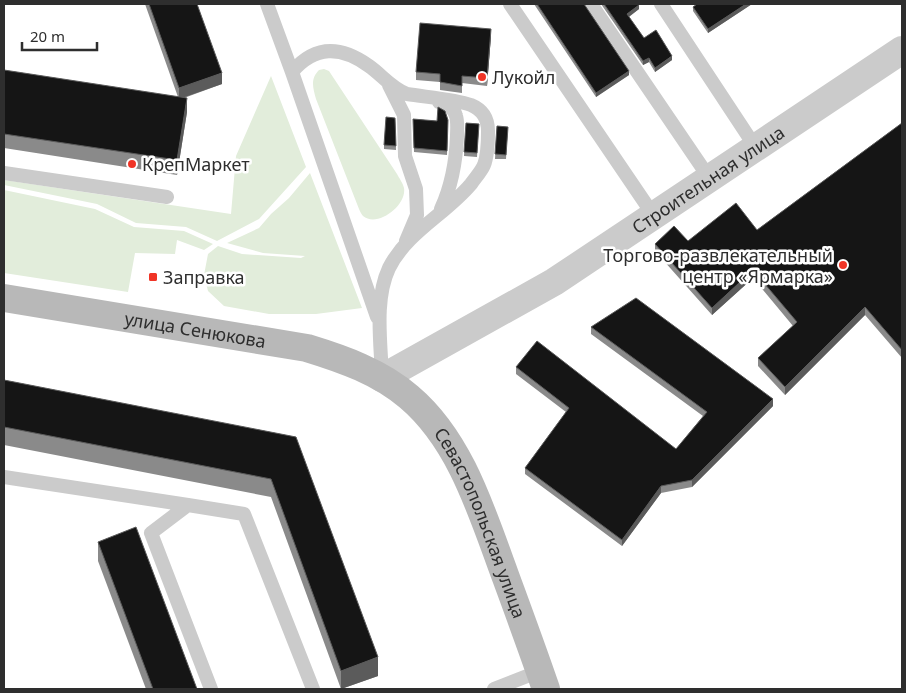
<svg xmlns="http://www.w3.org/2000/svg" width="906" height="693" font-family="'Noto Sans',sans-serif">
	<rect width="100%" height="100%" fill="#fff"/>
	<!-- green -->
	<path fill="#e2eddb" d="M324,69L329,71L397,174C399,178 403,183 404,188C407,206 377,228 363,216C361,214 360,211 359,209L316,99C313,88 310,79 319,70Z
		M271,76L306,167L259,219L217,241L186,227L136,223L97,204L4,185V180L231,214L236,156Z
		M310,173L362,308L316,314H269L224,306L208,291L204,275L208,254L218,246L242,254L301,258L305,256L263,253L227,243L259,228L271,214L289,198Z
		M4,190L95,209L134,227L184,231L213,244L204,250L177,240L175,254L135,253L128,292L4,273Z"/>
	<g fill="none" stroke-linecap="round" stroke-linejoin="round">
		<!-- lane -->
		<path stroke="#cbcbcb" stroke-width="14" d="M267,4L292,72L377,317
			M510,4L654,216
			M591,4L710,179
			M661,4L756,148
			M292,72C315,45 341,46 369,66C382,75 391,88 407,94C425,97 454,99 471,105C483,110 488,119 488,131C488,142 488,155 484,165C481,172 475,178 471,184C446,214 407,232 389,268C374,300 381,343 382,378
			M389,85L404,115L405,156L416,189L417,215L406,241
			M439,102C446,104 454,108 456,116C458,122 457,130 457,136C456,162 452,185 441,209
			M4,173L167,197
			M4,477L188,505
			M211,689L151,533L188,505L244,514L313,689
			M494,689L540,671"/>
		<!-- street -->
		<path stroke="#cbcbcb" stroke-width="28" id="s1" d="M382,378L554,282L902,50"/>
		<!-- secondary -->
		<path stroke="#b8b8b8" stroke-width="28" id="s2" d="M4,298L307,348C343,359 380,372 409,397C461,441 482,513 505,575C519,613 533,651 546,689"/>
	</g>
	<!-- wall -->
	<path fill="#8a8a8a" d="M145,4H197L222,84L184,98L187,112L177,175L4,148V70L178,97Z
		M534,4H584L629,75L596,97Z
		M601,4H638L639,9L629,17L644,38L672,60L655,72L649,62L643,65Z
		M752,4L708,33L693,11V7Z
		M491,36L487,86L462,83V93L440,90V82L416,80V72Z
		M395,118L396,150L384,149V145Z
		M413,119L437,121L448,120L447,155L414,152Z
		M466,123L479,124L477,157L464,156Z
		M902,123V358L865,315L785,395L758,366V358L793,326L753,278L712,315L655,251V244L688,241L757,230Z
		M497,126L508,127L506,159H495Z
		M591,327L773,406L692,487L661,493L622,546L525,474V468L566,412L516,374V367L676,449L703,416L591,334Z
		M4,380L296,437L378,676L341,689L271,497L4,445Z
		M98,542L197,689H146L98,561Z"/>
	<!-- shaded-wall -->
	<path fill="#5b5b5b" d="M746,4H752L708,33V29Z
		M639,5V9L627,18V14Z
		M491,29V36L487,86V78Z
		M672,56V60L655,72V68Z
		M649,58V62L643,65V61Z
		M629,71V75L596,97V93Z
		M222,73V84L179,99V88Z
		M187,98V112L177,175V160Z
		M753,270V278L712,315V308Z
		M865,307V315L785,395V387Z
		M773,399V406L692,487V480Z
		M661,486V493L622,546V540Z
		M378,657V676L341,689V671Z"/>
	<!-- building -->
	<path fill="#151515" stroke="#5b5b5b" d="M149,4H197L222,73L179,88Z
		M537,4H584L629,71L596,93Z
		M604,4H638L639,5L627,14L644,38L656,30L672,56L655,68L649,58L643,61Z
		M697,4H746L708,29L693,7Z
		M420,23L491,29L487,78L462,76V86L440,82V74L416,72Z
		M4,70L187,98L177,160L4,134Z
		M438,107L445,111L448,120L447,151L414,148L413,119L437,121Z
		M386,117L395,118L396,146L384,145Z
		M466,123L479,124L477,153L464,152Z
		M902,123V350L865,307L785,387L758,358L797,322L753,270L712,308L655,244L674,226L688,241L736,203L757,230Z
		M497,126L508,127L506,155L495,154Z
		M636,298L773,399L692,480L661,486L622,540L525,468L569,408L516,367L537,341L676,449L707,412L591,327Z
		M4,380L296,437L378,657L341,671L271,479L4,427Z
		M136,527L197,689H153L98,542Z"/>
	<!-- markers -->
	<g fill="#f03426" stroke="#fff" stroke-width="2">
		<circle cx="482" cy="77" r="5"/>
		<circle cx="132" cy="164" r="5"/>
		<circle cx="843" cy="265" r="5"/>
		<rect x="148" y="272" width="10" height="10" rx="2.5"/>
	</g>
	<g text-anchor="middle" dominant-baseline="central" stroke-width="5" stroke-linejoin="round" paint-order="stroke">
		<!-- poi labels -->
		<g font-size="18" fill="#2e2e2e" stroke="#fff" text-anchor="start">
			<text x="492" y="77">Лукойл</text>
			<text x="142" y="164">КрепМаркет</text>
			<text x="833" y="255" text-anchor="end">Торгово-развлекательный<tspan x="833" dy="21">центр «Ярмарка»</tspan></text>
			<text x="163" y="277">Заправка</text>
		</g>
		<!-- street labels -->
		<g font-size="18" fill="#2e2e2e" stroke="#fff">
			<text stroke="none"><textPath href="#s1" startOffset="382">Строительная улица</textPath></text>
			<text stroke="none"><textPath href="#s2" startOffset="194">улица Сенюкова</textPath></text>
			<text stroke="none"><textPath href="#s2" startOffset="568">Севастопольская улица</textPath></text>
		</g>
	</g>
	<!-- border -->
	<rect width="906" height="693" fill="none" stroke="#2e2e2e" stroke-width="10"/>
	<!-- scale -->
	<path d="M22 42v8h75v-8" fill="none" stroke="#2e2e2e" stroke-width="2.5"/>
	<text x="30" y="42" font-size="15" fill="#2e2e2e" stroke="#ffffff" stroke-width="4" paint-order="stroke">20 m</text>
</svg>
